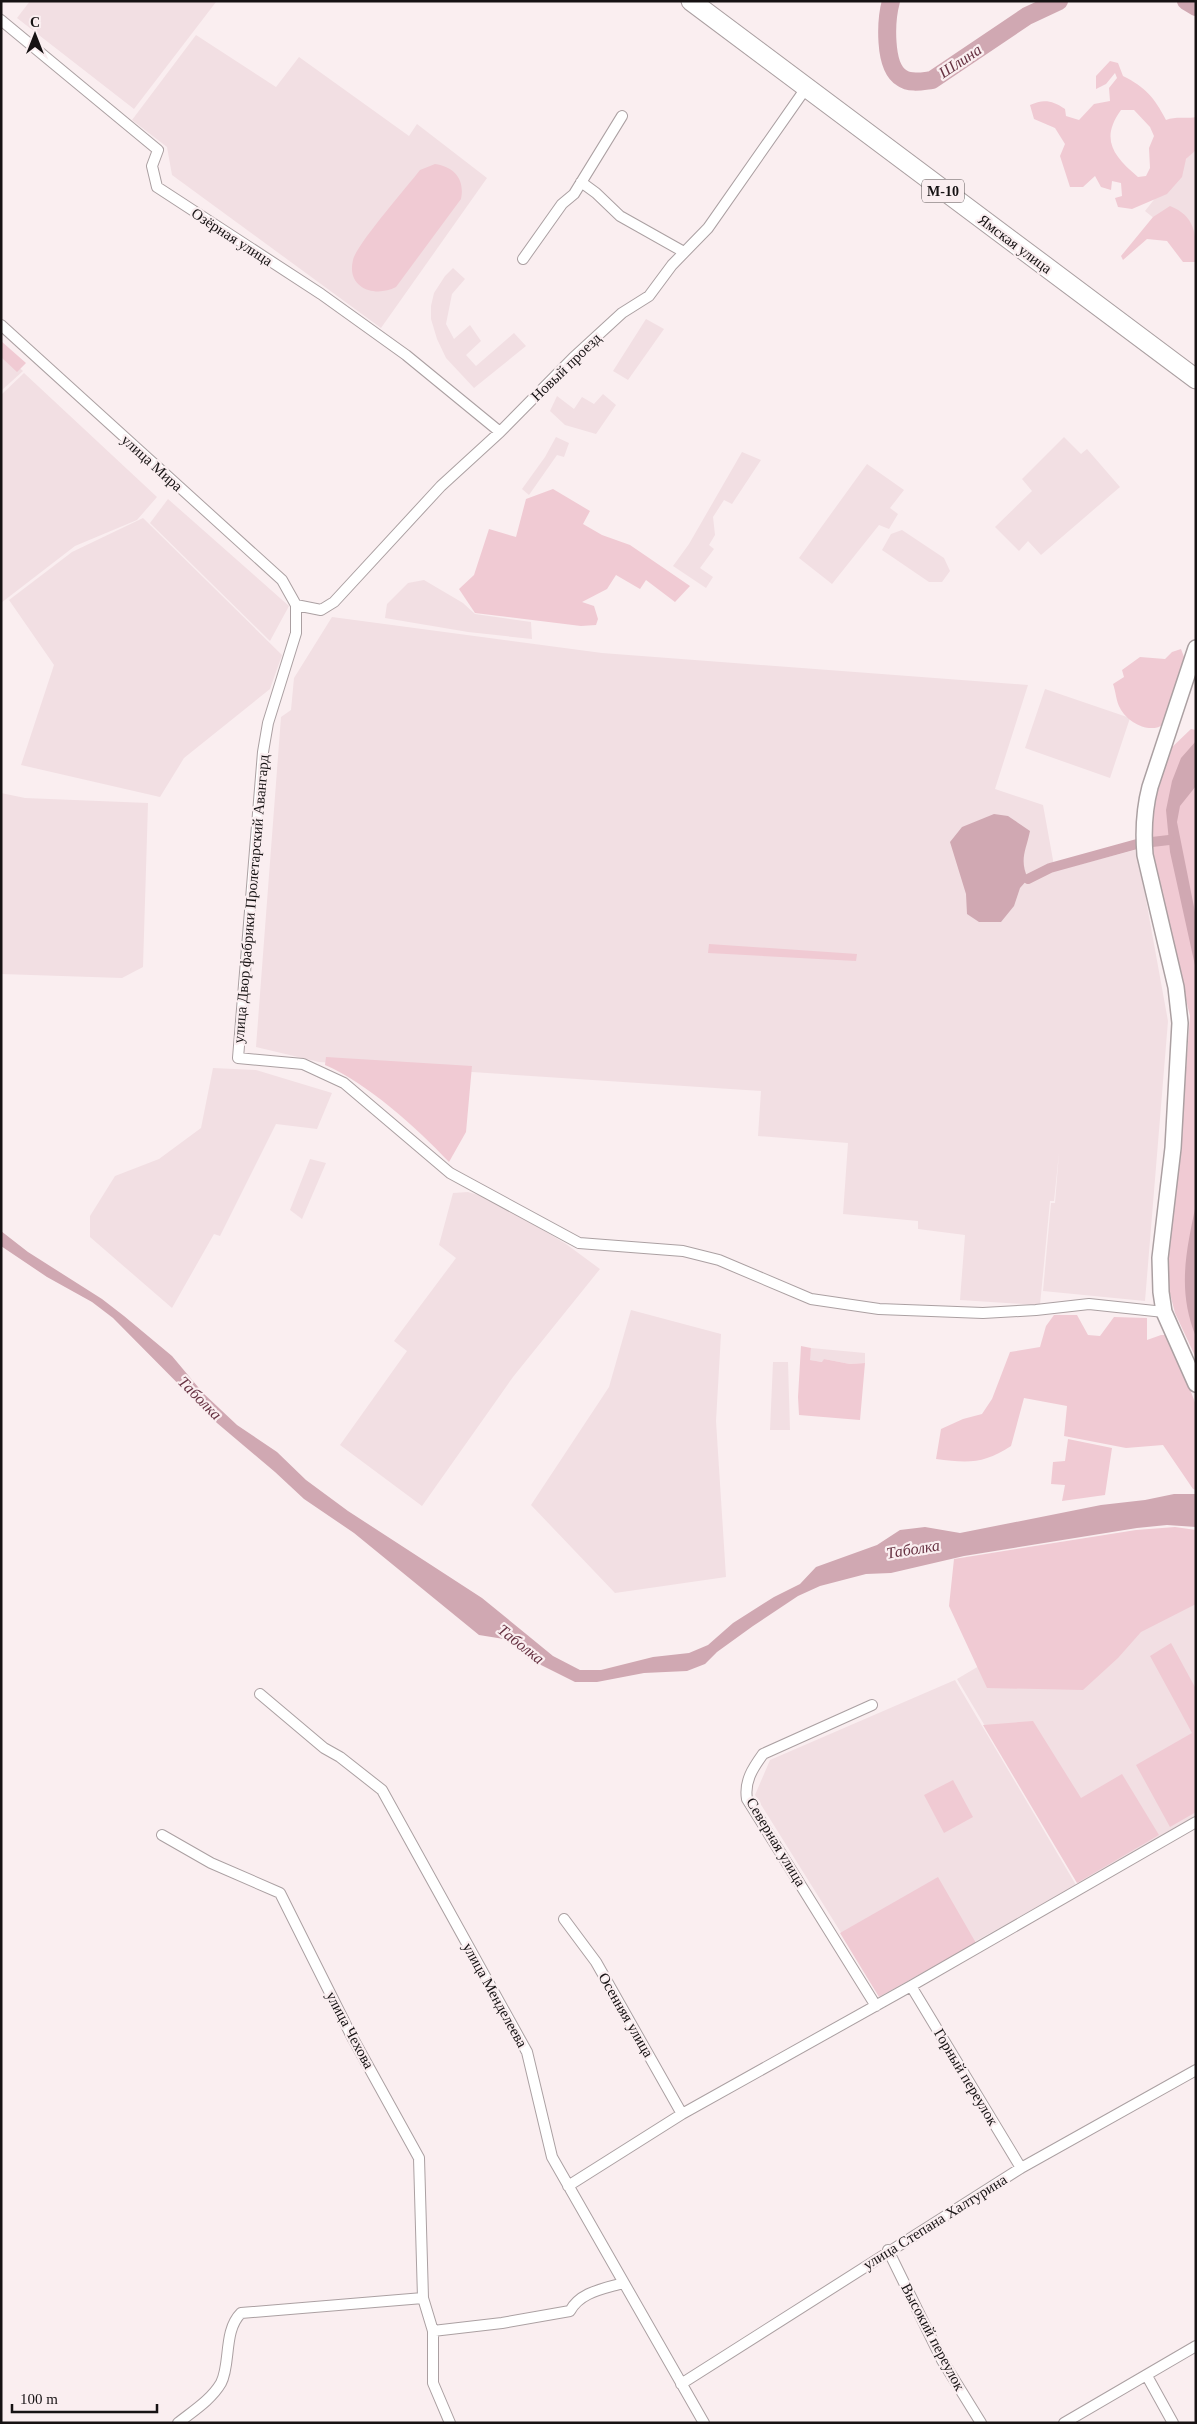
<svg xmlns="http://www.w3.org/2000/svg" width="1197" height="2424" font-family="'Times New Roman',serif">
	<rect width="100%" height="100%" fill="#faeef0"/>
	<!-- built -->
	<path fill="#f2dfe3" d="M30,1H216V2L134,109L17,18Z
		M196,35L276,87L299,57L409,136L417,124L487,178L381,328L172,175L167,147L132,120Z
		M1196,147V252L1145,211Z
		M453,268L465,279L452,294L446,324L454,339L470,325L481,341L466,355L476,366L514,333L526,346L474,388L446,358L437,339L431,319V306L434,293L445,276Z
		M646,319L664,329L628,380L613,371Z
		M1,351L23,371L1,391Z
		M24,373L157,497L137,520L75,546L1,603V395Z
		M603,394L616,405L596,434L565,425L550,411L557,396L574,409L582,397L594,404Z
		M556,437L569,443L564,457L557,455L529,495L522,489L545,457Z
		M1064,437L1081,454L1087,449L1120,487L1041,555L1028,541L1019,551L995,527L1032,491L1022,479Z
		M742,452L761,460L732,504L724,500L713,517L715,535L709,545L714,549L700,568L713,577L706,588L673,566L689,544Z
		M867,464L904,490L890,508L898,514L889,529L879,525L832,584L799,558Z
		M168,499L289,606L270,641L150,523Z
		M143,518L282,655L270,689L184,758L160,797L21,765L54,665L9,600L72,552Z
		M902,530L944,558L950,571L942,582H929L882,550L891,534Z
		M424,580L463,603L475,614L531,622L532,639L468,632L385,618L387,604L408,583Z
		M332,617L602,653L1028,685L995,789L1043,805L1055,871L1135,850L1144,889L1168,1021L1145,1301L1043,1291L1051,1203H1055L1059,1153L1054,1201H1050L1040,1305L960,1300L965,1235L918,1229V1221L843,1214L848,1143L758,1136L761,1091L319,1062L256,1047L281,717L291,710L294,678Z
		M1045,689L1130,718L1110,778L1025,748Z
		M1,793L25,798L148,803L143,967L122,978L1,974Z
		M213,1068L256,1070L332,1093L317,1129L276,1124L220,1236L214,1234L172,1308L90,1237V1216L115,1176L159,1159L201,1128Z
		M310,1159L326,1163L302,1219L290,1210Z
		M468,1192L482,1196L525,1219L566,1244L600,1269L513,1377L422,1506L340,1445L407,1351L394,1341L456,1258L439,1245L453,1193Z
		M631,1310L721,1334L716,1421L726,1577L615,1593L531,1505L609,1387Z
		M811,1348L865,1353V1363L850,1364L824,1359L823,1362L809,1360Z
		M773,1362H788L790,1430H770Z
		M1183,1546L1196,1567V1815L1079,1884L957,1679Z
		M955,1680L1076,1885L880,1995L755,1795L770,1760Z"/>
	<!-- green -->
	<path fill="#f0cad3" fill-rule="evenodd" d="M1110,61L1118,63L1123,76C1145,87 1154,97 1166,120C1176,116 1185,119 1196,117V150L1186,159L1182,177L1167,194L1132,209L1118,207L1115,198L1122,196L1121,183L1112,181L1111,190L1101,187L1095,176L1083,187H1070L1060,156L1065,144L1055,128L1034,119L1030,105C1043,99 1052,100 1065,109L1066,116L1079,120L1094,104L1110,101L1109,88L1117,78L1115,73L1106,84L1096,89V76ZM1121,110H1134L1150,127L1154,136L1149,148L1150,168L1146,176L1138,177C1113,156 1100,139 1121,110Z
		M435,164C455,167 465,180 461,199L396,287C375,298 346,288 353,260C356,245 407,187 420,170Z
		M1170,206C1197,217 1196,236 1196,262H1183L1167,241L1147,239L1123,260L1121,256L1153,217Z
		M1,341L26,363L17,372L1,357Z
		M553,489L590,511L583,524L602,535L630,545L690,586L675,602L646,580L640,589L616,575L607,589L582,602L594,606L598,619L596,625L581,626L475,613L459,589L474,575L489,529L516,537L526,499Z
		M1181,649L1186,662L1164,724C1150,735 1127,722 1120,708C1116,701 1116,692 1113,684L1124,677L1122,670L1140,657L1165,659L1172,652Z
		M1191,729L1196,730V1358L1175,1313L1167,1282L1168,1247L1180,1148L1190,1016L1156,879L1149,827L1167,752Z
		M709,944L857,954L856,961L708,953Z
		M326,1057L472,1066L466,1132L449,1162C418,1129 366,1082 325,1065Z
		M1054,1315H1077L1088,1335L1100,1336L1114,1317L1147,1318V1340L1161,1335H1169L1196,1405V1490L1193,1489L1163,1445L1126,1448L1064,1436L1067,1406L1024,1398L1011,1446C984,1464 968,1463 936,1459L941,1429L963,1419L982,1414L992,1399L1010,1352L1040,1347L1046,1326Z
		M801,1346L811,1348L810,1360L822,1362L824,1359L850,1364L865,1363L860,1420L799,1415L798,1397Z
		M1068,1439L1112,1448L1105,1495L1062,1501L1065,1485L1051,1484L1053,1462L1065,1461Z
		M1175,1527L1196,1530V1604L1141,1632L1118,1658L1083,1690L987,1688L949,1606L954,1559L1136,1530Z
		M1171,1643L1196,1689V1812L1170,1827L1136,1765L1192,1733L1150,1656Z
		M1033,1721L1081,1798L1122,1774L1159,1835L1077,1883L983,1725Z
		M953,1780L973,1817L944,1833L924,1795Z
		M938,1877L976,1943L879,1997L840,1933Z"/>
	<!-- water -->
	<path fill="#d0a8b2" d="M1196,741V786L1180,806L1177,822L1196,917V970L1170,852L1166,810L1172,781L1181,758Z
		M994,814L1008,816L1030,831C1026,851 1019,859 1028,879L1020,888L1014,906L1001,922H979L967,914L966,894L950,842L962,827Z
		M1196,1204V1337C1177,1290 1186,1252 1196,1204Z
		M1,1231L28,1252L102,1299L124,1316L172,1356L203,1393L237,1425L277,1452L306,1480L348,1511L482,1598L553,1656L580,1670H601L653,1657L689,1653L708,1645L733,1623L774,1597L800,1584L816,1567L877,1545L900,1530L925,1527L960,1533L1101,1505L1145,1500L1174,1494H1196V1527L1167,1525L1137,1528L964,1556L891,1573L866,1574L820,1586L798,1596L753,1626L717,1652L705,1664L687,1671L644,1673L597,1682H575L527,1658L525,1649L517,1641L479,1635L354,1533L304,1499L275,1472L217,1423L113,1318L92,1302L47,1277L1,1246Z"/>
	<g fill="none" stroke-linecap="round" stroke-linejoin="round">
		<!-- canal -->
		<path stroke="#d0a8b2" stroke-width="10" d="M1152,842L1169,840
			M1028,879L1050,868L1137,844"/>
		<!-- river -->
		<path stroke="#d0a8b2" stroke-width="18" d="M891,1C886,19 883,67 902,78C910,84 923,81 932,80L1027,16L1059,1
			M1186,1L1196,7"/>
		<defs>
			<path id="street" d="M1,20L158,150L152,166L157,187L321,294L406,355L500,432
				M581,182L596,193L620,216L684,252
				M523,259L562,204L574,194L622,116
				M1,325L282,580L296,605
				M296,605V633L268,723L263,752L238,1058L303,1064L344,1083L450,1173L579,1243L683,1251L719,1260L811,1299L879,1309L983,1313L1036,1310L1089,1304L1164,1312
				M296,605L321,610L334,602L441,486L500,432L573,358L622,313L649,296L672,265L708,228L806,88
				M260,1694L324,1748L340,1757L382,1790L527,2052L552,2157L704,2423
				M872,1705L763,1754C753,1768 744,1781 747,1799L876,2006
				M162,1835L211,1863L280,1893L351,2035L419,2158L423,2298L433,2331V2383L450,2423
				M564,1919L596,1962L682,2114
				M911,1986L1021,2168
				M568,2186L682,2114L911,1986L1196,1822
				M888,2250L942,2360L981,2423
				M433,2331L502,2323L570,2311C580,2292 603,2289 623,2283
				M1147,2376L1173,2423
				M681,2384L1021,2168L1196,2070
				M178,2423C193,2411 211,2400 221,2383C231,2364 223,2331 241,2313L423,2298
				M1064,2423L1196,2346"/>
			<path id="secondary" d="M1196,648L1150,787C1144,810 1143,831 1145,855L1176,987L1180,1023L1173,1148L1160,1258L1161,1292L1164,1312L1196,1384"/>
			<path id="highway" d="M691,1L1196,379"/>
		</defs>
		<!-- street casing -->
		<use href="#street" stroke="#aba0a2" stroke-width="12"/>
		<!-- secondary casing -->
		<use href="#secondary" stroke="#aba0a2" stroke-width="18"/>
		<!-- highway casing -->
		<use href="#highway" stroke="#aba0a2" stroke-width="21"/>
		<!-- street -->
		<use href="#street" stroke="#fff" stroke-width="10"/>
		<!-- secondary -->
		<use href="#secondary" stroke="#fff" stroke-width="15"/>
		<!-- highway -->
		<use href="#highway" stroke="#fff" stroke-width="19"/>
	</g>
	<g text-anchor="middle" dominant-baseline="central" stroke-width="4.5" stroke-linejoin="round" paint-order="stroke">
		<!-- shield labels -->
		<rect fill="#faeef0" stroke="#5a5455" stroke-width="1" x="922" y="179.5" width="42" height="23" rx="4"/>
		<g font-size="14" font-weight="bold" fill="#161213">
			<text x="943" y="191">М-10</text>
		</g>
		<!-- street labels -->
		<g font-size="15" fill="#161213" stroke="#faeef0">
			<text transform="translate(232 237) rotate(33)">Озёрная улица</text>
			<text transform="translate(1015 244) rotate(37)">Ямская улица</text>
			<text transform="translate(566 367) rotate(-44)">Новый проезд</text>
			<text transform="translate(152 463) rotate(42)">улица Мира</text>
			<text transform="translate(251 899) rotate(-85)">улица Двор фабрики Пролетарский Авангард</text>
			<text transform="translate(776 1842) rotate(59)">Северная улица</text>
			<text transform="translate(495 1995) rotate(61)">улица Менделеева</text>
			<text transform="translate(626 2015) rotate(60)">Осенняя улица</text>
			<text transform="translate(350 2030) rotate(62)">улица Чехова</text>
			<text transform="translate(966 2077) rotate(59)">Горный переулок</text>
			<text transform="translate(935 2222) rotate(-32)">улица Степана Халтурина</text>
			<text transform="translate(933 2337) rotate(62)">Высокий переулок</text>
		</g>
		<!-- water labels -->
		<g font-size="16" font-style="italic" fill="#673242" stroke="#faeef0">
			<text transform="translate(960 61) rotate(-34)">Шлина</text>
			<text transform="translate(200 1398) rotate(45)">Таболка</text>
			<text transform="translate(913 1549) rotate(-9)">Таболка</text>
			<text transform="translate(521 1644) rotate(38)">Таболка</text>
		</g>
	</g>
	<!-- border -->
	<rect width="1197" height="2424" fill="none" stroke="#161213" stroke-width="5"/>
	<!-- north arrow -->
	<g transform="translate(35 35)" stroke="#faeef0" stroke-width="4" paint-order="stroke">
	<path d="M0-4L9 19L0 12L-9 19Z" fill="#161213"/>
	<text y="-8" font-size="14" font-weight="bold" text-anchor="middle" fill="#161213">С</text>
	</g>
	<!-- scale -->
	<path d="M12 2404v8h145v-8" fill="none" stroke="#161213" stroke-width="2.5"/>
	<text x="20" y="2404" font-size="15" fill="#161213" stroke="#faeef0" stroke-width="4" paint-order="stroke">100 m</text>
</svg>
